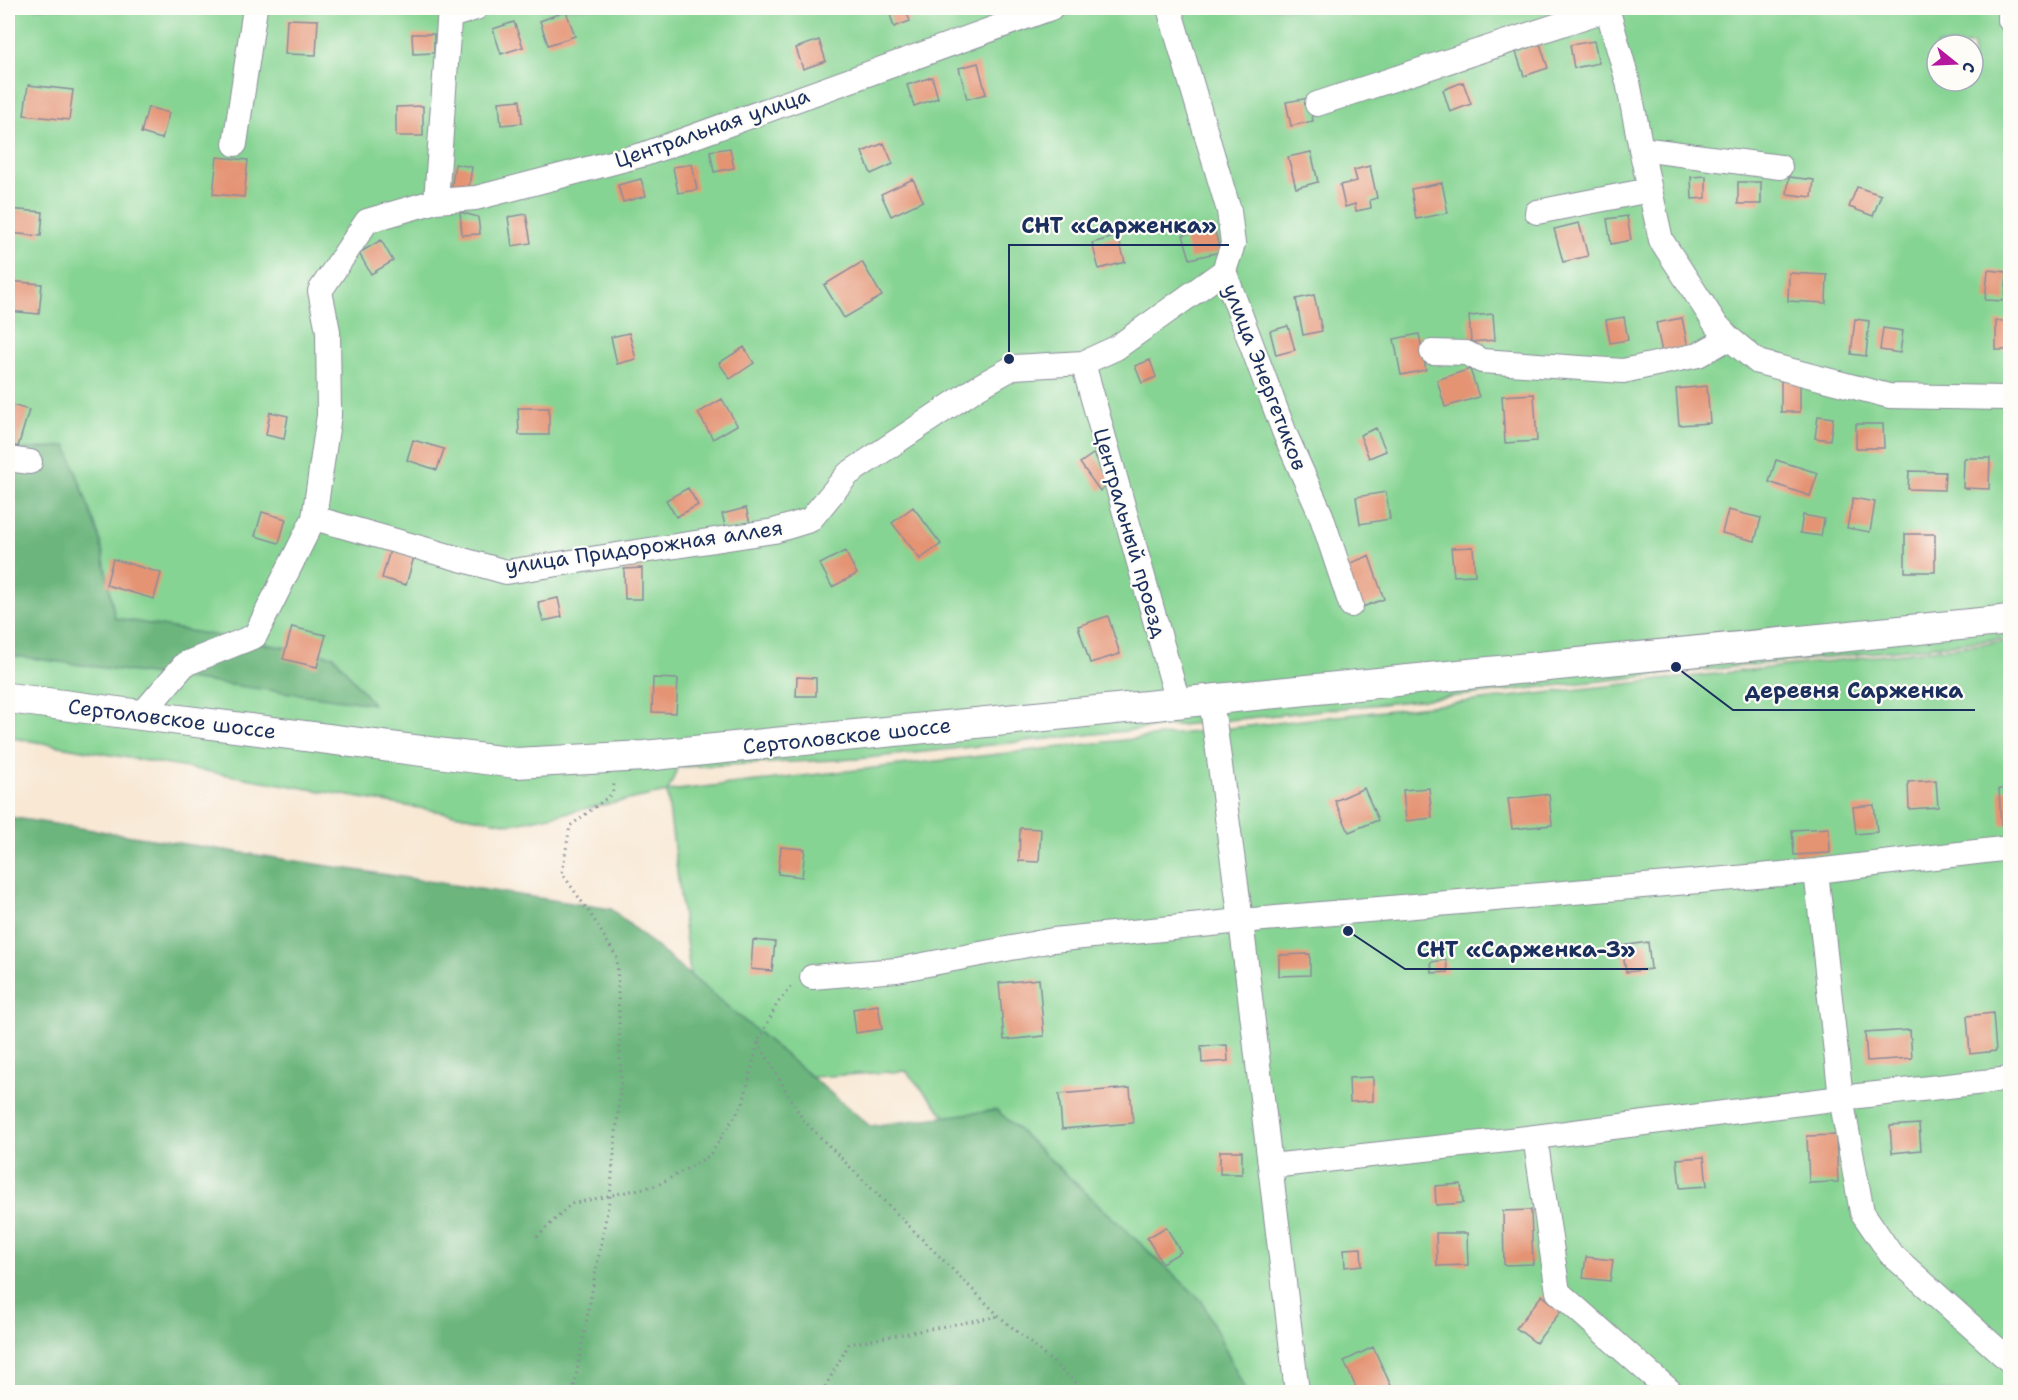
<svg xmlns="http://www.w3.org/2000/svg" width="2018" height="1400" font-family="'Shantell Sans',sans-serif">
	<rect width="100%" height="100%" fill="#fdfcf7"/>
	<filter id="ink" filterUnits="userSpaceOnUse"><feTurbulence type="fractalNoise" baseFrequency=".0167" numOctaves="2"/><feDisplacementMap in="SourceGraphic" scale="12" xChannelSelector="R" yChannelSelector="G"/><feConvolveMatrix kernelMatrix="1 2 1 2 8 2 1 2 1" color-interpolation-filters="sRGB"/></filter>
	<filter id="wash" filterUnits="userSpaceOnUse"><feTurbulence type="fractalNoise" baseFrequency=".008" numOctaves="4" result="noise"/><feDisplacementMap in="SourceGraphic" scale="24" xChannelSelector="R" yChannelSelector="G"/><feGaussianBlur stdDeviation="1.35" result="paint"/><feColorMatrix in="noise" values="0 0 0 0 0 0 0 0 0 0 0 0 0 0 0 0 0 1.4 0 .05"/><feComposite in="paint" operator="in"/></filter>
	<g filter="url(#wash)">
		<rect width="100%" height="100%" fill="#f8e8d4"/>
		<!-- green -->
		<path fill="#86d493" stroke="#508278" stroke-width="1.5" fill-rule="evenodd" d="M8,8H2010V638L857,759L678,767L668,791L2010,641V1392H1186L906,1071L704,1084L667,792L511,824L8,737ZM1937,45H1973V81H1937Z"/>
		<!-- forest -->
		<path fill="#6cb67d" stroke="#44726e" stroke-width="1.5" d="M67,446L100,539L115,618L334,656L373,704L8,655V451Z
			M8,817L611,909L870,1126L997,1110L1202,1301L1246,1392H8Z"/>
		<g id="blocks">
			<!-- building -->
			<path fill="#e49373" d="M888,8H905L910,21L894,27Z
				M566,11L575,36L548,45L540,21Z
				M287,19L318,20L316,55L285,54Z
				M514,22L523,47L501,54L493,29Z
				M412,34H434V53L413,54Z
				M819,40L826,61L803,69L796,48Z
				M1594,41L1599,63L1574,68L1570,45Z
				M1540,44L1548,68L1524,76L1516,52Z
				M978,63L986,94L967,99L959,68Z
				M932,77L938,98L914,106L907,85Z
				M1463,82L1471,104L1450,112L1443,90Z
				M28,85L73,90L69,120L24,115Z
				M1309,98L1313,121L1291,126L1286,102Z
				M520,100L522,123L501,125L499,102Z
				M423,106V136H396V107Z
				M148,107L169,113L162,139L141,133Z
				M884,143L893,164L871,174L862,152Z
				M730,148L734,168L714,172L710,151Z
				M1311,152L1318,182L1296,188L1288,157Z
				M217,157L248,160L244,197L213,194Z
				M455,164L472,167L468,193L451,190Z
				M692,164L697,190L678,193L673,167Z
				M1370,166L1377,198L1370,200L1371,208L1356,211L1355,204L1345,207L1340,185L1357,181L1354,170Z
				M1706,176V198L1692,199L1691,177Z
				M1789,177L1814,180L1812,197L1787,194Z
				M641,179L646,196L623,202L618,185Z
				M913,179L923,201L891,216L881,194Z
				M1738,182H1761V204H1738Z
				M1442,183L1448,213L1416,219L1411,189Z
				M1857,187L1881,195L1873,216L1849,207Z
				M8,209L43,212L41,236L8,233Z
				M460,212L478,217L480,234L462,235Z
				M526,214L531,243L512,246L508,217Z
				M1627,216L1631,240L1611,244L1607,219Z
				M1579,223L1588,256L1563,262L1554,229Z
				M1214,227L1220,252L1190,259L1183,235Z
				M1118,236L1125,262L1099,269L1092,243Z
				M381,240L393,261L371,274L359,253Z
				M862,262L882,296L844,318L824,285Z
				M1988,270L2007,272L2005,301L1985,300Z
				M1789,273L1827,275L1826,303L1788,301Z
				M8,281L42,284L39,314L8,311Z
				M1314,295L1322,331L1303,335L1296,299Z
				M1493,314L1495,340L1471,342L1469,316Z
				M1624,317L1628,340L1610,343L1606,320Z
				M1682,318L1688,347L1662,353L1656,323Z
				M1855,319L1869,321L1866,356L1851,354Z
				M1996,321H2010V350H1996Z
				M1288,326L1295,350L1276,355L1270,331Z
				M1883,328L1903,331L1900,353L1880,350Z
				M629,333L636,359L617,364L611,337Z
				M1419,334L1426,370L1401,375L1394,339Z
				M744,347L754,363L730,379L719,363Z
				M1150,360L1156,377L1142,383L1135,366Z
				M1470,369L1479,397L1445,407L1437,380Z
				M1781,381H1800V412H1781Z
				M1707,386L1710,423L1679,425L1676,389Z
				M1534,394L1537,441L1505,443L1502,396Z
				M722,399L737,425L713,439L698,413Z
				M8,404L29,410L18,447L8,444Z
				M518,408H549V435H519Z
				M270,412L288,416L284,439L266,435Z
				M1818,416L1833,418L1830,440L1815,438Z
				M1856,424H1883L1884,448H1856Z
				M1376,428L1386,451L1369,458L1360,435Z
				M413,440L444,449L437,470L407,460Z
				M1093,454L1113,481L1100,491L1080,463Z
				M1964,458H1990L1989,489L1963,488Z
				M1776,460L1818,473L1810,496L1769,482Z
				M1909,471L1945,472L1944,490L1908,489Z
				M688,488L698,505L676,517L666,500Z
				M1386,492L1390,519L1360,524L1356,497Z
				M1853,498L1875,502L1870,532L1847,528Z
				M913,507L941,544L920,559L892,523Z
				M746,508L750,523L726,529L722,514Z
				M1728,510L1761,518L1755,541L1722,533Z
				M262,512L286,519L279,543L255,536Z
				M1803,515L1824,519L1821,536L1800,533Z
				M1905,534H1935V572H1905Z
				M1473,547L1475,575L1454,576L1451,548Z
				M390,550L414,557L406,585L382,578Z
				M845,551L857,574L832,587L820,564Z
				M1369,556L1384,599L1360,608L1345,565Z
				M113,559L161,573L154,599L106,585Z
				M642,568V599H625L624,569Z
				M558,598L562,617L543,621L538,602Z
				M1108,616L1120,654L1090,663L1078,626Z
				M292,627L326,635L317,667L283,659Z
				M797,677L816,678V696H796Z
				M653,678L678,679L676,713L652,712Z
				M1936,780L1938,807L1909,809L1908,782Z
				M1364,788L1378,820L1349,832L1335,801Z
				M1429,788L1432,818L1406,821L1403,790Z
				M1999,789H2010V824L2001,825Z
				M1549,794L1552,825L1512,829L1508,799Z
				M1874,805L1877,832L1856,834L1853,807Z
				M1020,828L1041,829L1039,862L1019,861Z
				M1829,828L1830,853L1794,855L1792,830Z
				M781,847L805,849L802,877L778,874Z
				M753,940L775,942L772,971L751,969Z
				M1648,942L1651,969L1626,972L1622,946Z
				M1310,954V975L1279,976V955Z
				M1446,960L1448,972L1432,973L1431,962Z
				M1039,979L1044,1036L1004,1040L999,983Z
				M878,1005L882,1029L856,1033L853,1009Z
				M1993,1013L1996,1051L1970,1054L1967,1016Z
				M1910,1030L1912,1058L1867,1061L1865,1033Z
				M1227,1045L1228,1061L1202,1063L1201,1046Z
				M1373,1077V1101L1350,1102L1349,1078Z
				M1130,1088L1133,1123L1062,1129L1059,1094Z
				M1919,1124L1921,1150L1892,1153L1890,1126Z
				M1836,1135L1838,1182L1809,1183L1807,1136Z
				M1220,1151H1242V1174H1220Z
				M1704,1157L1707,1186L1680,1188L1677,1159Z
				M1461,1184L1463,1203L1436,1205L1435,1186Z
				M1531,1210L1533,1264L1504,1265L1503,1211Z
				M1166,1227L1181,1252L1162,1263L1147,1238Z
				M1436,1233H1467L1468,1265L1437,1266Z
				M1361,1248L1362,1265L1345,1267L1344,1249Z
				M1586,1257L1613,1260L1610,1281L1583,1278Z
				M1542,1295L1561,1311L1536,1343L1516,1328Z
				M1373,1347L1392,1388L1384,1392H1358L1344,1361Z"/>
		</g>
	</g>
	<g filter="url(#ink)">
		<use href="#blocks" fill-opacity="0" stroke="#8a8c99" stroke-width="1.5"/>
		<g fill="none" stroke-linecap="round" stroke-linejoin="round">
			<defs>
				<path id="minor" d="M1169,8L1229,211L1233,244L1224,271L1285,434L1321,515L1351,605
					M1607,8L1628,82L1641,149L1661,240L1715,323L1729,338L1758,362L1889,396L2005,398L2010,396
					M2010,8V20
					M450,16L476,8
					M1317,104L1608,9
					M235,144L255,8
					M1641,149L1780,167
					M436,201L450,8
					M1537,212L1650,190
					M1432,352L1466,353L1482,361L1623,371L1698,355L1729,338
					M1083,363L1178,702
					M8,459L30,462
					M314,518L506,572L774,531L810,520L848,474L978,387L1014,367L1083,363L1116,348L1224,271
					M1211,699L1241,921L1297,1392
					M141,715L185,664L255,636L314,518L329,415L328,331L320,291L367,221L436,201L476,198L645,154L1051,8
					M1816,871L1841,1098L1862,1212L1890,1253L2010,1361
					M812,977L897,970L1053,940L1241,921L1816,871L2010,848
					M1535,1137L1558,1292L1671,1392
					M1271,1166L1535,1137L1841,1098L2010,1079"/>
				<path id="major" d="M8,698L516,763L644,756L2010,620"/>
			</defs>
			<!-- minor casing -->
			<use href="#minor" stroke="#8a8c99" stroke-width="26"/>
			<!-- major casing -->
			<use href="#major" stroke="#8a8c99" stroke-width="32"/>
			<!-- path -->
			<path stroke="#8a8c99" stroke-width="3" stroke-dasharray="1.5 4.5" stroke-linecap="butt" d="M758,1042L803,1120L999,1316L1087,1392
				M537,1237L571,1204L658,1185L709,1156L743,1104L758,1042L777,1004L793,984
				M573,1392L610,1196L621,1081L617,958L593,918L562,873L570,826L612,794L615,780
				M822,1392L849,1344L999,1316"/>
			<!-- minor -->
			<use href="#minor" stroke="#fff" stroke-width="24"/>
			<!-- major -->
			<use href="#major" stroke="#fff" stroke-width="30"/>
		</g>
	</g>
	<g text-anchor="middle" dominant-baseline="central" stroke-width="4.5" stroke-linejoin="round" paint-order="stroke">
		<!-- street labels -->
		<g font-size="21" fill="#1b2f5e" stroke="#fdfcf7">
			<text transform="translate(712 128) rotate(-19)">Центральная улица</text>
			<text transform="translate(1265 377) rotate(69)">улица Энергетиков</text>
			<text transform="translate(1130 533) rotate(74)">Центральный проезд</text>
			<text transform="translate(644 547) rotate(-8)">улица Придорожная аллея</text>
			<text transform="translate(172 719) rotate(7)">Сертоловское шоссе</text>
			<text transform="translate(847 736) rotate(-6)">Сертоловское шоссе</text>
		</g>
	</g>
	<!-- callouts -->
	<path fill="none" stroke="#1b2f5e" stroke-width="2" d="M1009 359L1009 245H1229M1676 667L1733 710H1975M1348 931L1405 969H1648"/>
	<g fill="#1b2f5e" stroke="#fdfcf7" stroke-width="2">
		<circle cx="1009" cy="359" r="6"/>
		<circle cx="1676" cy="667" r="6"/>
		<circle cx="1348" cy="931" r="6"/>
	</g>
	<g font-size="22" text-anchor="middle" font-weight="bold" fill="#1b2f5e" stroke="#fdfcf7" stroke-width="4.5" stroke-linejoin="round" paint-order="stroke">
		<text x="1119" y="233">СНТ «Сарженка»</text>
		<text x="1854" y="698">деревня Сарженка</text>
		<text x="1526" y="957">СНТ «Сарженка-3»</text>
	</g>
	<!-- margin -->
	<rect width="2018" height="1400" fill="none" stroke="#fdfcf7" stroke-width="30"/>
	<!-- north arrow -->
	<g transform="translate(1955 63) rotate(108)"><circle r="28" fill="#fdfcf7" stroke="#a3aaba" stroke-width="1.5"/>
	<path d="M0-4.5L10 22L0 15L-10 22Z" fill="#b5179e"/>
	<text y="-9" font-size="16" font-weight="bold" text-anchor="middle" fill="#1b2f5e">С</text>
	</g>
</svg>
